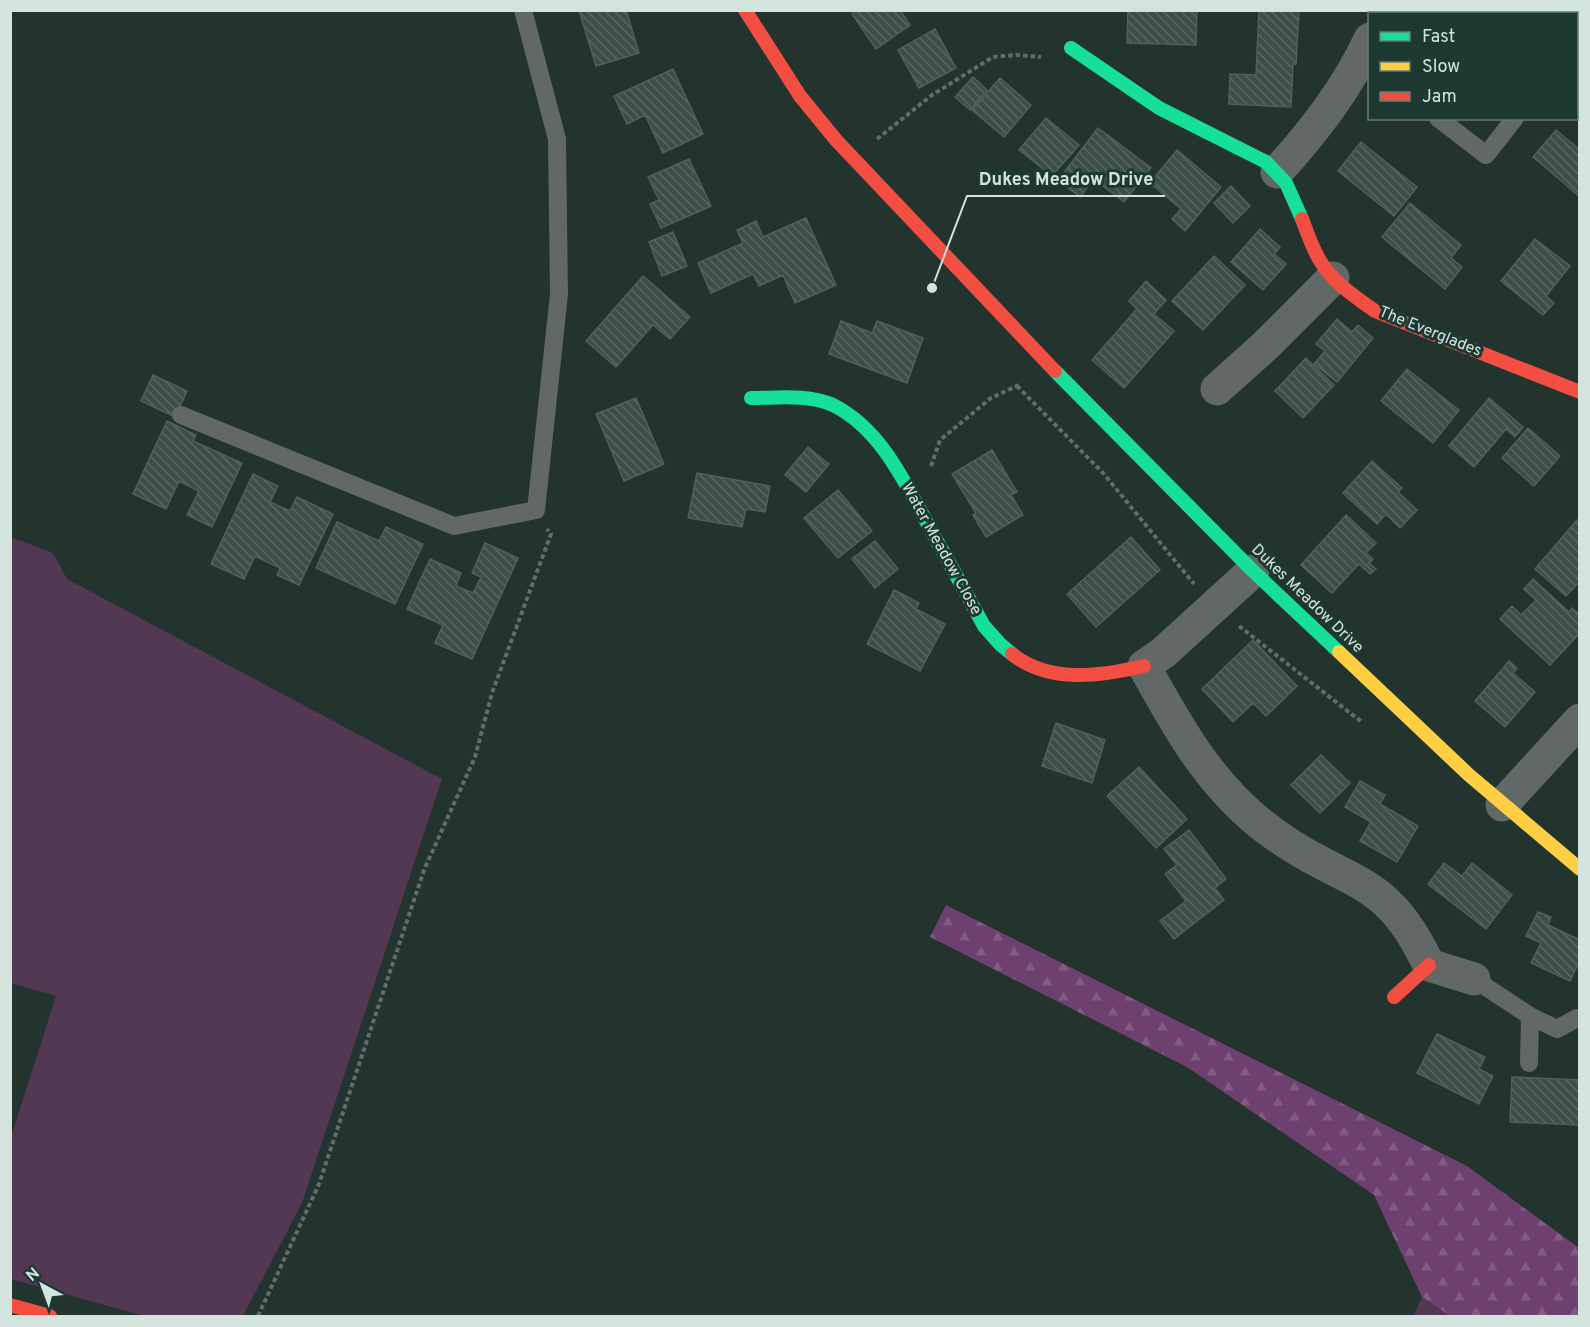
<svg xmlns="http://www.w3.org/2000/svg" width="1590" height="1327" font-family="Overpass,sans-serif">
	<defs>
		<pattern id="forest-firs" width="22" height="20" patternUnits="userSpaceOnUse" patternTransform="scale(1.5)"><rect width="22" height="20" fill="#6e406f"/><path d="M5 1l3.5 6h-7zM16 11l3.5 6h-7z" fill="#825b83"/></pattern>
		<pattern id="building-back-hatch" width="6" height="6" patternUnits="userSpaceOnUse" patternTransform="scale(1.5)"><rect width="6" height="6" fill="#3c4e49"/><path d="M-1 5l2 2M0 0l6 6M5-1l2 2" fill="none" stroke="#576763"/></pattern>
	</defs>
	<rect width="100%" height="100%" fill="#23332e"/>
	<!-- green -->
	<path fill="#533853" d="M11,537L53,553L67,579L442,779L302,1203L243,1316H144L11,1279V1137L56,996L11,983Z
		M1422,1297L1450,1316H1413Z"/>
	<!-- forest -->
	<path fill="url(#forest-firs)" d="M946,905L1467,1166L1579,1248V1316H1450L1422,1297L1374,1195L1187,1067L930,937Z"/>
	<!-- building -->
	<path fill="url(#building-back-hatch)" stroke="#525f5b" stroke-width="1.5" d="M579,10H626L639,53L596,66Z
		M857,10H900L910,25L876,49L852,14Z
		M1128,10H1197L1196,45L1127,43Z
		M1259,10H1299L1296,64H1293L1291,107L1229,104L1230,74L1256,75Z
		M1427,10H1464V14H1427Z
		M935,29L956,68L919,88L898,50Z
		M1580,58V83L1576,81V62Z
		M673,69L703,134L663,153L645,115L627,124L614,96Z
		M973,77L987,90L970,110L955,97Z
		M1000,78L1031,105L1004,137L972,110Z
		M1046,118L1079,145L1052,176L1019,150Z
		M1098,128L1151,168L1124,202L1094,179L1080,197L1058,180Z
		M1556,130L1580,150V197L1533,157Z
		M1361,142L1417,187L1394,216L1338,171Z
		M1177,150L1221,187L1185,231L1172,219L1181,209L1150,183Z
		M689,159L711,206L661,228L650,204L659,200L648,177Z
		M1231,186L1250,206L1233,223L1214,203Z
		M1410,203L1461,245L1451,258L1462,267L1445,289L1382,237Z
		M806,218L836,285L795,303L783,275L759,286L753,274L711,293L698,263L743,243L737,230L756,221L763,237Z
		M1260,229L1280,247L1274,254L1286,264L1263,290L1231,262Z
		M673,232L687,266L662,276L649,242Z
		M1535,239L1570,266L1546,296L1554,303L1543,315L1501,281Z
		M1214,256L1245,285L1203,330L1172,301Z
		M643,276L690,317L670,339L653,325L616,367L586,341Z
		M1146,281L1166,300L1154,314L1174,331L1124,388L1092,360L1137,309L1129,301Z
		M1337,319L1352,332L1358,325L1373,338L1337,382L1314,364L1325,351L1316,344Z
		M841,321L872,333L877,321L923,338L907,383L829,354Z
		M1306,358L1334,385L1303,418L1275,391Z
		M1407,369L1459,410L1433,443L1381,401Z
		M153,375L187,391L175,417L141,401Z
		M636,398L664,464L624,481L596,414Z
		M1489,398L1523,427L1515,437L1506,429L1474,467L1449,446Z
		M167,421L196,435L193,441L242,463L212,527L187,515L199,491L179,481L166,509L133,494Z
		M1528,428L1560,456L1534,486L1502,458Z
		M808,447L829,464L806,492L785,475Z
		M992,450L1017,492L1011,495L1023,515L986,537L973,515L976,513L952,474Z
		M1372,461L1402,488L1398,492L1417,510L1400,528L1386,514L1377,524L1343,493Z
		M697,473L770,486L765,512L746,509L742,527L688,518Z
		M253,474L278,486L270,502L290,511L297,497L333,514L299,585L277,575L280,568L255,556L244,579L211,564Z
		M838,490L872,531L838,558L804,518Z
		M1346,515L1376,543L1366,553L1373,559L1369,563L1376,569L1370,574L1359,564L1332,593L1301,565Z
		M1577,520L1580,521V581L1566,596L1535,569Z
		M337,522L379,541L386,527L423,544L395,604L316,568Z
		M1131,537L1160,570L1096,627L1067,594Z
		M875,541L898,569L875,588L852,559Z
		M485,543L518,558L472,659L435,643L443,625L407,609L430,559L461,573L456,586L473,593L481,577L472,573Z
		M1533,579L1569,612L1572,608L1580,615V633L1550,665L1500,619L1512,606L1521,615L1536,600L1524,589Z
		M894,590L919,603L916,609L945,624L920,671L867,644Z
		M1253,640L1297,686L1266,716L1253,703L1233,722L1202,689Z
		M1509,661L1517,668L1513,673L1535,692L1505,727L1475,701Z
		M1056,723L1105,740L1092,783L1042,766Z
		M1321,755L1350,783L1320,813L1291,785Z
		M1139,767L1187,819L1156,848L1107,796Z
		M1360,781L1385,795L1380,804L1418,826L1397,862L1360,841L1371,822L1345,807Z
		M1189,830L1226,879L1215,888L1224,900L1174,939L1160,921L1186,901L1165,874L1177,865L1164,849Z
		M1444,863L1462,876L1472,863L1512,895L1486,929L1428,884Z
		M1538,912L1551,917L1548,925L1580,940V960L1570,981L1531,963L1541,943L1526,936Z
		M1437,1034L1485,1057L1479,1069L1493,1076L1479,1104L1417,1073Z
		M1512,1077L1580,1080V1125L1510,1122Z"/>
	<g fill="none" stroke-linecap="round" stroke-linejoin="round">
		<!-- path -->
		<path stroke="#646b6a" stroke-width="4" stroke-dasharray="4.5 3" stroke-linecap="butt" d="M877,139L932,95L993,57L1016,55L1041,57
			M1017,386L1104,474L1194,584
			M931,466L940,440L991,398L1019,385
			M1239,626L1363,723
			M258,1316L319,1184L424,870L475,757L492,693L551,534L547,529"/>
		<!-- lane -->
		<path stroke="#616865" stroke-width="18" d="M1438,118L1486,155L1515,118
			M181,415L454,526L536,510L559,294L557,139L523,10
			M1474,979L1530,1016L1529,1063
			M1530,1016L1557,1029L1577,1018"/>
		<!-- street -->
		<path stroke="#616865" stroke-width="33" d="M1277,172C1313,132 1347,89 1370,39
			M1217,389L1265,346L1333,278
			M1253,571L1163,653L1144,666C1177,726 1208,782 1262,825C1280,839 1300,852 1320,862C1342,874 1367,884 1386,902C1405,919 1418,943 1429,965L1474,979
			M1502,805L1580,720"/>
		<!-- fast -->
		<path stroke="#16e098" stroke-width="14" d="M1071,48L1159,108L1266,162L1286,183L1302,219
			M1055,371L1253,571L1339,652
			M751,398C777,398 808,394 833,405C883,430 907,487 933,534C950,564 967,595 984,626L1000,644L1012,654"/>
		<!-- slow -->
		<path stroke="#ffcf43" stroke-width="14" d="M1339,652L1469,775L1580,869"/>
		<!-- jam -->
		<path stroke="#f24e42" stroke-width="14" d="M745,10L800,96L836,140L1055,371
			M1302,219C1307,232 1312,247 1319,259C1332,282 1354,296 1375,311L1580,392
			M1012,654C1049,684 1101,676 1144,666
			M1394,997L1429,965
			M10,1305L50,1316"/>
	</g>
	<g text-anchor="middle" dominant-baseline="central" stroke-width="6" stroke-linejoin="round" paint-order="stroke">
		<!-- street labels -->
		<g font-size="16" fill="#d3e3de" stroke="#1d3932">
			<text transform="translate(1430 332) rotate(22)">The Everglades</text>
			<text transform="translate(941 549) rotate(61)">Water Meadow Close</text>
			<text transform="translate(1307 599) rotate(44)">Dukes Meadow Drive</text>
		</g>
	</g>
	<!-- callouts -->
	<path fill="none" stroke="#d3e3de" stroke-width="2" d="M932 288L967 196H1165"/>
	<circle fill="#d3e3de" stroke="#1d3932" stroke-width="2" cx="932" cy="288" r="6"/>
	<g font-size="18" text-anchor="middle" font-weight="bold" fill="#d3e3de" stroke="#1d3932" stroke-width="6" stroke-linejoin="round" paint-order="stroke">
		<text x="1066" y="185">Dukes Meadow Drive</text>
	</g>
	<!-- border -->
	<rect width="1590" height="1327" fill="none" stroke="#d3e3de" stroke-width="24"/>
	<!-- legend -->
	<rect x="1368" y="12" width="210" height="108" fill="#1d3932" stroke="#667d77" stroke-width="1.5"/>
	<rect x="1380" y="32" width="30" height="9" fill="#16e098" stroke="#667d77" stroke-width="1.5"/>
	<text x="1422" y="42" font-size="18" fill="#d3e3de">Fast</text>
	<rect x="1380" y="62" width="30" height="9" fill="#ffcf43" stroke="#667d77" stroke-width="1.5"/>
	<text x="1422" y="72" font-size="18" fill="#d3e3de">Slow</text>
	<rect x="1380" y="92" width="30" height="9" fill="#f24e42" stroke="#667d77" stroke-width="1.5"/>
	<text x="1422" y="102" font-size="18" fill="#d3e3de">Jam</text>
	<!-- north arrow -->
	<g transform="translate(42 1285) rotate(319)" stroke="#1d3932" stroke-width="4.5" paint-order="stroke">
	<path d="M0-4.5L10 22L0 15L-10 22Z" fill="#d3e3de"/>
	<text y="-9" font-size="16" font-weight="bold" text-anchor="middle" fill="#d3e3de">N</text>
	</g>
</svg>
